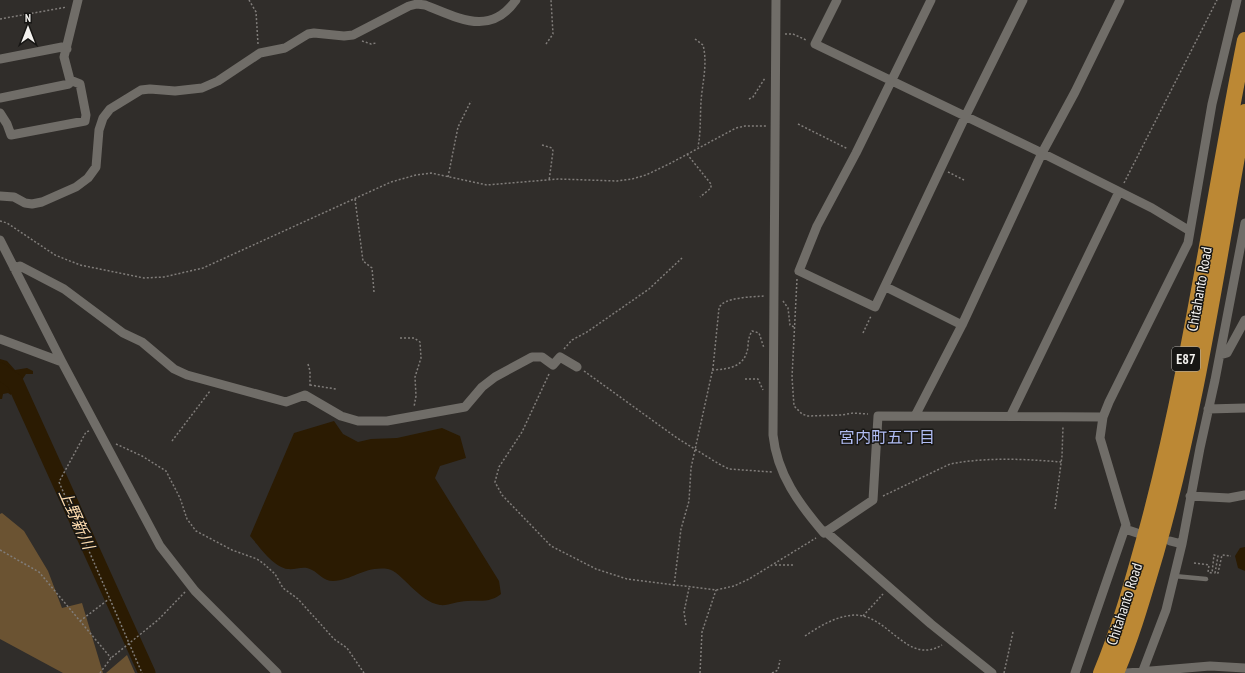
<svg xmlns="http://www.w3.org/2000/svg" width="1245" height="673" font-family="'PT Sans Narrow','Noto Sans JP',sans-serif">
	<rect width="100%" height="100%" fill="#302d2a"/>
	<!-- forest -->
	<path fill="#6b5332" d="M2,513L24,531L48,571L62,608L82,603L103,673H63L0,639V514Z
		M127,655L135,673H106Z"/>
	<!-- water -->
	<path fill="#2b1b02" d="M0,359L7,361L15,370L27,368L33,371V374H26L20,383L15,384L12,390L11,395L8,393L3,394L2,399H0Z
		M334,421L343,434L358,442L371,439L397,438L442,428L460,436L466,458L440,466L435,478L499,581L501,594C490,603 480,600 467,601C458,601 448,606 440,605C419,602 401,571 388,569C364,566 354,580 333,581C323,581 320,574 312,570C304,565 296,570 288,569C273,567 260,547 250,536L294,433Z
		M1245,547V571L1238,568L1235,556L1240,548Z"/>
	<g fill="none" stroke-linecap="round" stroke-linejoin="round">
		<!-- river -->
		<path stroke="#2b1b02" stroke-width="17" d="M0,371L15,382L147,673"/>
		<!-- path -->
		<path stroke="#807d7a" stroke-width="1.5" stroke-dasharray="2 2" stroke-linecap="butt" d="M249,0L256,12L258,44
			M0,19L67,7
			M785,34H793L806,40
			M695,39L703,45C708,64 702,84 701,102C700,117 701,131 698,147
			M362,41L371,44L376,43
			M546,44L553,34L551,0
			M749,99L753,97L765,78
			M798,124L848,149
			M542,145L552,148L553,151L549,181
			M687,154L711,184V188L700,197
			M948,172L964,180
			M448,177L458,127L471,101
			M1124,183L1217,0
			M355,199L363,261L372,268L374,292
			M0,221L7,223L55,255L80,265L144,278L164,277L203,268L391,182L416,175L431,173L487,185L558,179L617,181L632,179L646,175L669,164L736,128L745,126H766
			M797,279L792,377L794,406L802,414L808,416L842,415L853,413L868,414
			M783,301L788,308L790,325L794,327
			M863,333L871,316
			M400,338H414L420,342L421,358L415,377L416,396L414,407
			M564,349L572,340L587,332L649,289L682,258
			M308,364L310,371V387
			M712,370C730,369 745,367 748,347C748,341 749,336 752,331L759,333L764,348
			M584,371L677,438L719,464L729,469L772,472
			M549,374L522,432L499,467L495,482L502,495L551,546L596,569L627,579L716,590L734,586L749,579L816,538
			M745,379H758L763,390
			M310,385L336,389
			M89,431L86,432L59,482L142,673
			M172,441L210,391
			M116,444L142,456L166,471L180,498L187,519L196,531L232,550L257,559L264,564L275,574L283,588L298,599L334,639L347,648L364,673
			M883,496L950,464C987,457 1024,459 1061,462
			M1055,509L1062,456L1063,426
			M0,550L39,572L111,658
			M1194,563L1209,565L1208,572L1212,573L1214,555L1218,556L1215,573H1218L1222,555L1231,556
			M775,565H795
			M674,586L681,529L689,501L691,468L713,368L719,308C723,297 753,297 764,296
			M863,616L883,594
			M80,621L109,599
			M686,625L684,612L689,588
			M805,636C820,626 836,616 855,615C889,615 907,666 942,645
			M100,673L111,658L158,620L185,592
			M700,673L702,632L716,590
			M772,673L778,670L780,660
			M1004,673L1013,632"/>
		<!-- service -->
		<path stroke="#706d68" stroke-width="4.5" d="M1174,576L1206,579"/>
		<!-- minor -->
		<path stroke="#706d68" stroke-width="9" d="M776,0L773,435C777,474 799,504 824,533L873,500L878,416L1103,417
			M837,0L815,44L1042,153L1152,208L1190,231
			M931,0L856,153L817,226L799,271L875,307L965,117L1023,0
			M0,59L62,47L67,49
			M0,98L69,84L70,80
			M0,113L7,124L11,135L85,121L86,115L80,84L70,80L64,57L78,0
			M0,196L14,197L25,203L32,204L42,202L76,187L88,178L96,167L99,130L103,118L110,109L141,90L150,89L175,91L202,88L218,81L260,53L285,48L308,34L314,33L344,36L353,35L409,6L417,4L425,5C459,18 490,37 516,0
			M0,240L62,362L160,546L195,591L277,673
			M14,268L20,266L64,289L123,333L142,342L174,369L187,375L286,402L305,395L341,416L358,421H387L465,407L482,387L495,377L532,357H542L553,365L560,357L577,367
			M886,287L962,325
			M0,339L62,362
			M1220,355L1227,353L1245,320
			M1208,409L1245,408
			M1011,415L1119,192
			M915,416L962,325L1042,153L1075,92L1120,0
			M1190,496L1229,498L1245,495
			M1125,529L1137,533
			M825,531L931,624L992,673
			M1170,541L1182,544
			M1075,673L1126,525L1100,438L1103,417L1109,402L1188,243L1212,104L1237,0
			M1127,673L1210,666L1245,668
			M1142,673L1166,610L1182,544L1200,448L1215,380L1245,223"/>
		<!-- motorway -->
		<path stroke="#bc8834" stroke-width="16" d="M1101,673C1120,628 1133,580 1146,533C1190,371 1212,204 1245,40
			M1116,673C1133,634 1144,593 1156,553C1197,409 1218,260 1245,112"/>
	</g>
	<g text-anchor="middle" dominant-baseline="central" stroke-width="3" stroke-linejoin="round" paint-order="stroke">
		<!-- shield labels -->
		<rect fill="#171614" stroke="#b2b0ad" stroke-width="1" x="1172" y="347" width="28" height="24" rx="3"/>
		<g font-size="14" font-weight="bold" fill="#f4f2ef">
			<text x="1186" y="359">E87</text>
		</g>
		<!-- street labels -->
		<g font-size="15" fill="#f4f2ef" stroke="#171614">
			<text transform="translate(1199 289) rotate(-80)">Chitahanto Road</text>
			<text transform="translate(1124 604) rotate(-72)">Chitahanto Road</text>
		</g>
		<!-- neighbourhood labels -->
		<g font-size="16" fill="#b0bcf3" stroke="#171614">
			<text x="887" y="437">宮内町五丁目</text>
		</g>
		<!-- water labels -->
		<g font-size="16" font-style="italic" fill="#fedcae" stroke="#171614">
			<text transform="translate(77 519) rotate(66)">上野新川</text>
		</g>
	</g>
	<!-- north arrow -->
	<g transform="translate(28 28)" stroke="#171614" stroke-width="3" paint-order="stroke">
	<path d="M0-3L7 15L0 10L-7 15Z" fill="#f4f2ef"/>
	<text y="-6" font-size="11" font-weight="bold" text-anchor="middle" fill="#f4f2ef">N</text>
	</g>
</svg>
